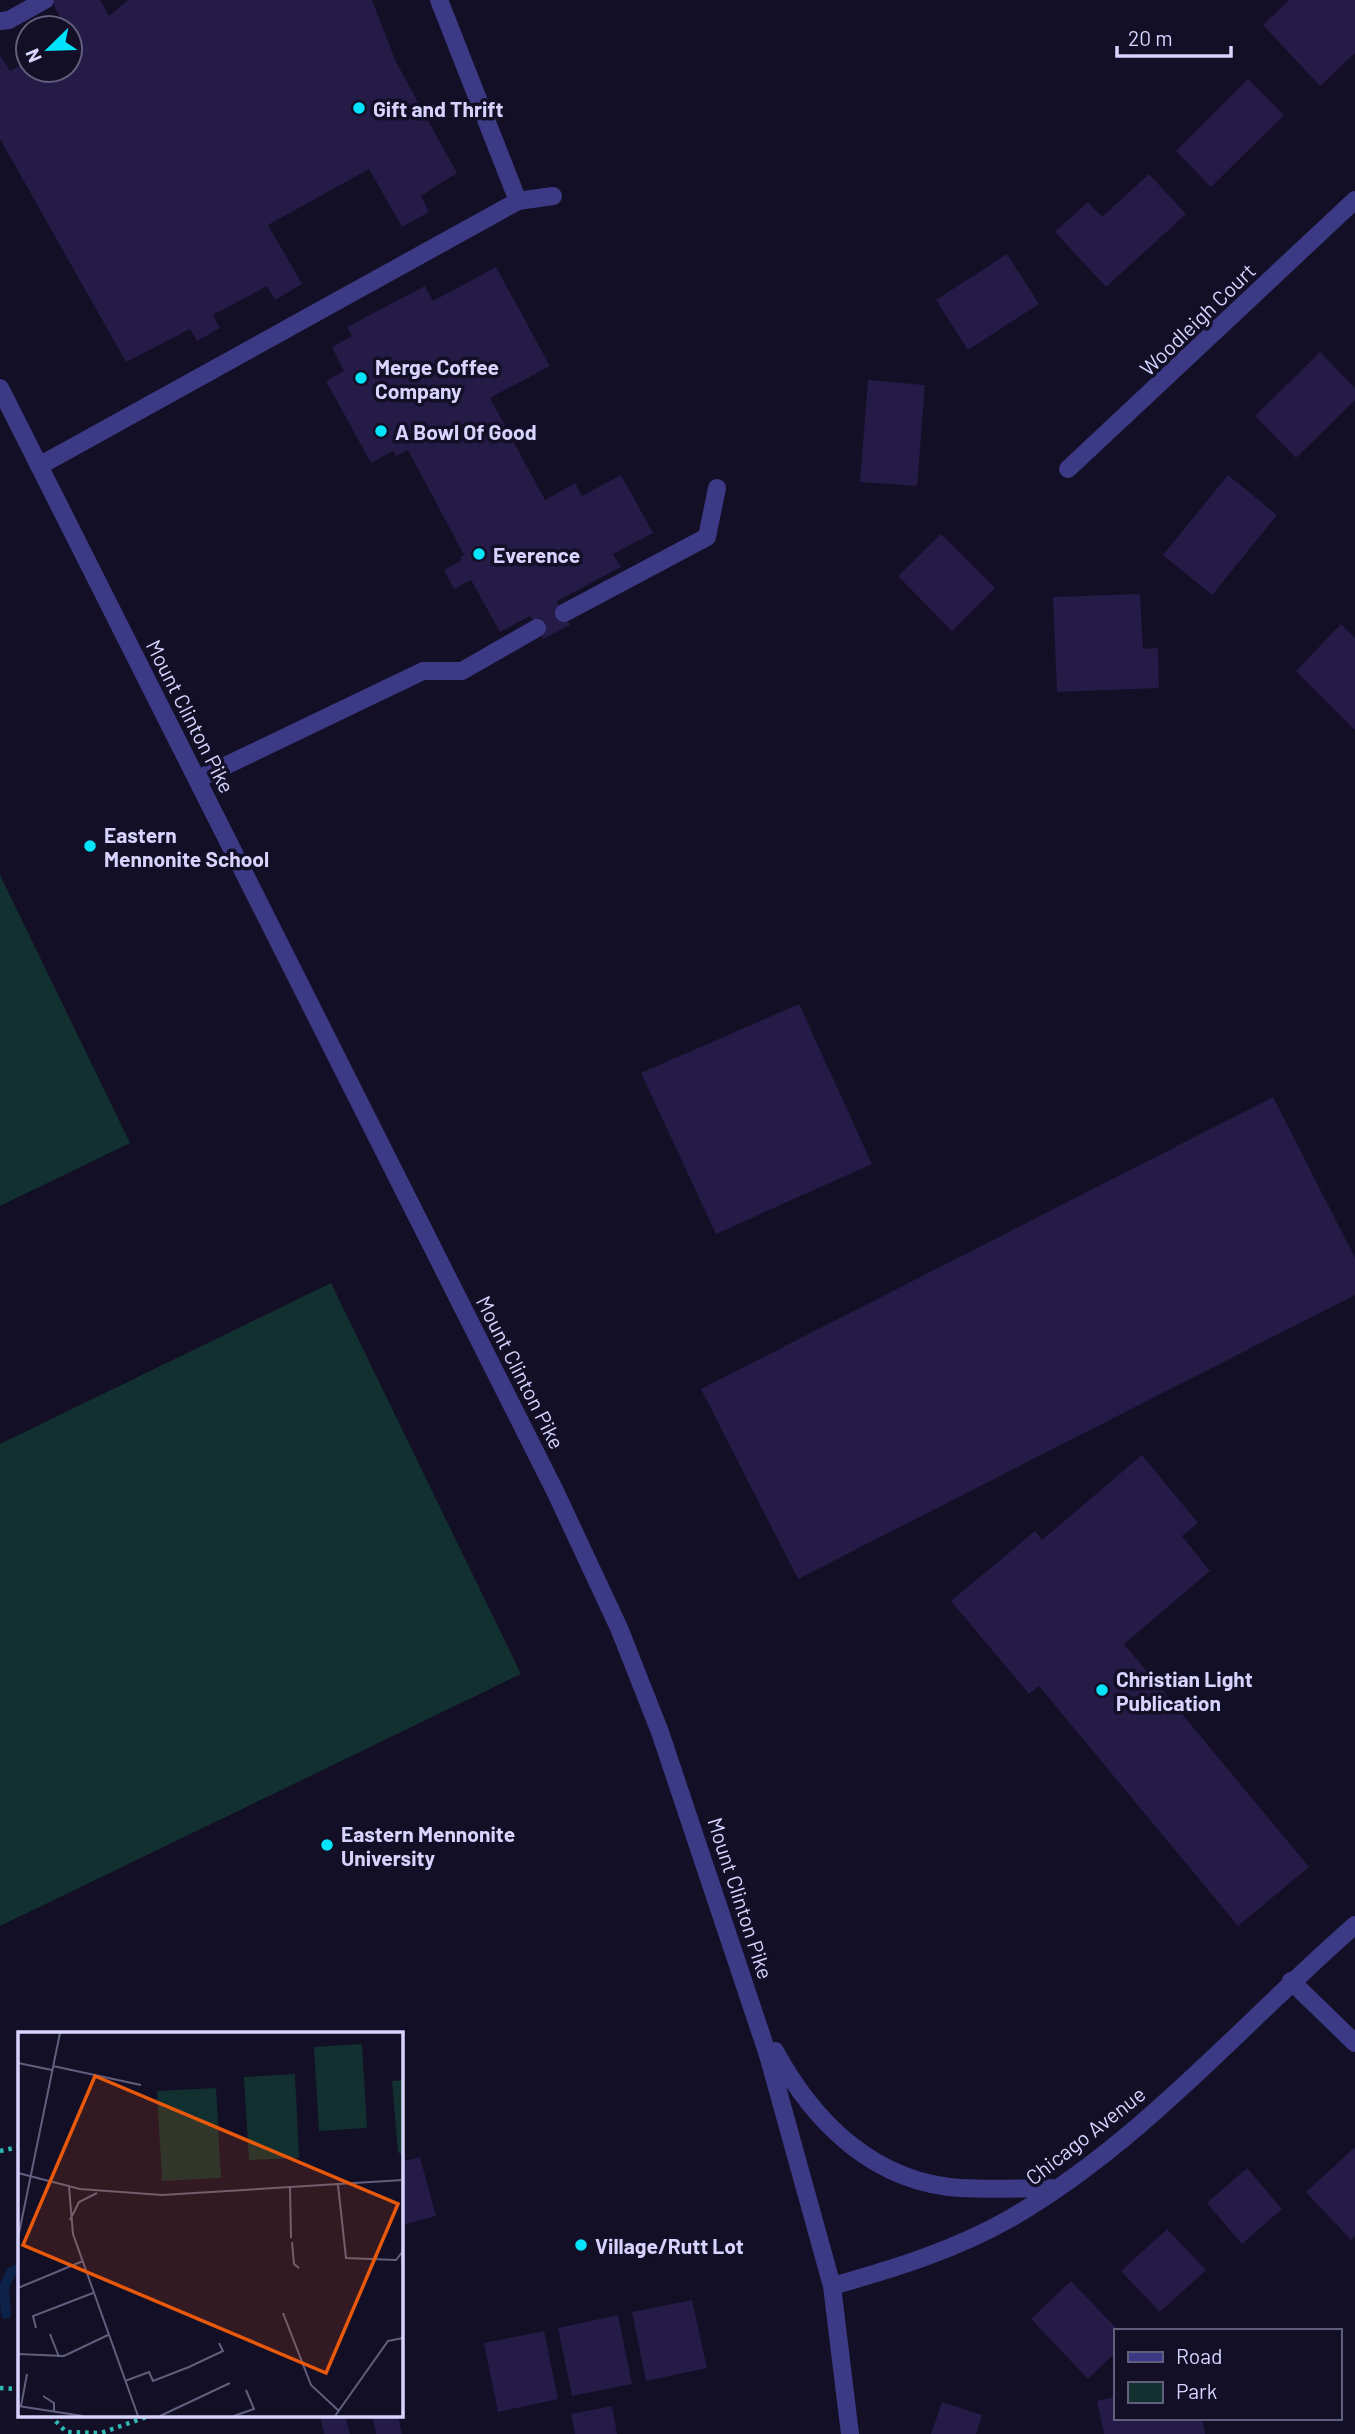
<svg xmlns="http://www.w3.org/2000/svg" width="1355" height="2434" font-family="Barlow,sans-serif">
	<rect width="100%" height="100%" fill="#130f26"/>
	<!-- green -->
	<path fill="#12302f" d="M0,875L130,1143L0,1206Z
		M331,1283L521,1674L0,1926V1444Z"/>
	<g fill="none" stroke-linecap="round" stroke-linejoin="round">
		<!-- stream -->
		<path stroke="#0c2248" stroke-width="10" d="M6,2314L4,2287L11,2272L19,2269"/>
	</g>
	<!-- building -->
	<path fill="#241b47" d="M51,0H100L109,16L128,0H372L396,62L457,173L421,196L429,212L402,227L369,169L268,225L302,284L275,300L267,286L213,315L220,328L197,341L190,329L126,362L0,139V55L10,71L28,61V70H70V28H66Z
		M1289,0H1355V53L1320,86L1263,25Z
		M1248,79L1284,115L1211,187L1176,151Z
		M1149,174L1186,214L1106,287L1055,232L1088,202L1102,217Z
		M1007,254L1039,304L968,350L936,300Z
		M496,267L550,366L490,398L545,500L575,483L582,496L621,475L653,533L613,554L621,567L557,601L570,625L543,639L530,616L500,632L471,580L454,589L444,570L462,560L460,557L464,555L408,450L396,456L393,451L371,463L326,381L344,371L332,347L352,336L347,327L425,286L433,301Z
		M1320,352L1355,388V400L1296,458L1255,416Z
		M868,380L925,385L917,486L860,482Z
		M1228,475L1277,515L1212,595L1163,555Z
		M941,534L995,588L952,631L898,576Z
		M1140,594L1143,649L1158,648L1159,688L1057,692L1053,597Z
		M1341,624L1355,638V730L1296,671Z
		M799,1004L872,1164L716,1234L641,1073Z
		M1273,1097L1355,1258V1295L798,1579L701,1389Z
		M1142,1455L1198,1523L1182,1536L1210,1571L1124,1644L1309,1867L1238,1926L1039,1686L1029,1694L951,1601L1035,1531L1042,1540Z
		M1355,2147V2236L1351,2240L1306,2192Z
		M420,2157L436,2216L403,2225L401,2162Z
		M1247,2168L1282,2209L1242,2244L1207,2203Z
		M1167,2229L1206,2270L1160,2312L1121,2271Z
		M1071,2281L1119,2331H1115V2353L1088,2379L1031,2319Z
		M692,2300L707,2368L646,2381L632,2312Z
		M618,2315L632,2384L572,2396L558,2328Z
		M544,2331L558,2399L498,2412L484,2343Z
		M1115,2397V2418H1202L1205,2434H1104L1097,2401Z
		M942,2402L982,2415L976,2434H931Z
		M612,2406L617,2434H575L571,2414Z
		M320,2415H345L350,2434H324Z
		M372,2415H398L402,2434H376Z"/>
	<g fill="none" stroke-linecap="round" stroke-linejoin="round">
		<!-- path -->
		<path stroke="#2fb8b0" stroke-width="4.5" stroke-dasharray="3.5 5" stroke-linecap="butt" d="M0,2151L19,2147
			M0,2388L19,2389
			M50,2415L66,2432L101,2433L152,2415"/>
		<!-- service -->
		<path stroke="#3d3a85" stroke-width="18" d="M0,21L9,20L45,0
			M518,201L553,196
			M39,466L518,201L439,0
			M564,613L707,537L717,488
			M198,779L423,671H462L537,628"/>
		<!-- minor -->
		<path stroke="#3d3a85" stroke-width="18" d="M1068,469L1355,200
			M1291,1981L1355,2043"/>
		<!-- tertiary -->
		<path stroke="#3d3a85" stroke-width="18" d="M0,388L555,1491L619,1628L660,1732L768,2055L832,2286L850,2434
			M775,2051C814,2123 875,2183 961,2188C993,2190 1026,2188 1058,2188
			M832,2286C893,2269 955,2250 1011,2218C1142,2142 1242,2024 1355,1925"/>
	</g>
	<!-- markers -->
	<g fill="#00e5ff" stroke="#130f26" stroke-width="2.5">
		<circle cx="359" cy="108" r="7"/>
		<circle cx="361" cy="378" r="7"/>
		<circle cx="381" cy="431" r="7"/>
		<circle cx="479" cy="554" r="7"/>
		<circle cx="90" cy="846" r="7"/>
		<circle cx="1102" cy="1690" r="7"/>
		<circle cx="327" cy="1845" r="7"/>
		<circle cx="581" cy="2245" r="7"/>
	</g>
	<g text-anchor="middle" dominant-baseline="central" stroke-width="7" stroke-linejoin="round" paint-order="stroke">
		<!-- poi labels -->
		<g font-size="21" font-weight="bold" fill="#d9d4ff" stroke="#130f26" text-anchor="start">
			<text x="373" y="108">Gift and Thrift</text>
			<text x="375" y="366">Merge Coffee<tspan x="375" dy="24">Company</tspan></text>
			<text x="395" y="431">A Bowl Of Good</text>
			<text x="493" y="554">Everence</text>
			<text x="104" y="834">Eastern<tspan x="104" dy="24">Mennonite School</tspan></text>
			<text x="1116" y="1678">Christian Light<tspan x="1116" dy="24">Publication</tspan></text>
			<text x="341" y="1833">Eastern Mennonite<tspan x="341" dy="24">University</tspan></text>
			<text x="595" y="2245">Village/Rutt Lot</text>
		</g>
		<!-- street labels -->
		<g font-size="21" fill="#d9d4ff" stroke="#130f26">
			<text transform="translate(1197 319) rotate(-44)">Woodleigh Court</text>
			<text transform="translate(191 716) rotate(63)">Mount Clinton Pike</text>
			<text transform="translate(521 1372) rotate(63)">Mount Clinton Pike</text>
			<text transform="translate(741 1898) rotate(72)">Mount Clinton Pike</text>
			<text transform="translate(1085 2135) rotate(-38)">Chicago Avenue</text>
		</g>
	</g>
	<!-- overview -->
	<g transform="translate(18 2032)">
		<rect width="385" height="385" fill="#130f26"/>
		<path d="M344,12L349,96L301,99L296,15ZM277,42L281,126L231,128L226,45ZM385,48V124L380,120L374,49ZM198,56L203,146L144,149L139,59Z" fill="#12302f"/>
		<path fill="none" stroke="#625e7d" stroke-width="2" d="M0,31L34,38M35,34L123,53M0,141L62,157L144,163L385,148M320,153L328,226L378,228L385,219M51,155L55,202L120,384M272,156L273,206M52,188L61,170L79,161M0,206L42,1M274,210L276,232L281,236M0,256L65,229M265,281L293,353L321,379M18,296L15,284L75,261M32,302L41,325M0,322L46,324L90,303M107,349L131,340L135,349L171,335L205,319L201,311M25,364L36,371V380M0,374L65,384M3,374L9,342M142,384L212,351M216,384L236,377L228,358M317,384L370,309L385,306"/>
		<path fill="#e8590c" fill-opacity="0.15" stroke="#e8590c" stroke-width="3.5" d="M77,44L380,172L308,341L5,213Z"/>
		<rect width="385" height="385" fill="none" stroke="#d9d4ff" stroke-width="3.5"/>
	</g>
	<!-- legend -->
	<rect x="1114" y="2329" width="228" height="91" fill="#130f26" stroke="#625e7d" stroke-width="2"/>
	<rect x="1128" y="2352" width="35" height="10" fill="#3d3a85" stroke="#625e7d" stroke-width="2"/>
	<text x="1176" y="2364" font-size="21" fill="#d9d4ff">Road</text>
	<rect x="1128" y="2382" width="35" height="21" fill="#12302f" stroke="#625e7d" stroke-width="2"/>
	<text x="1176" y="2399" font-size="21" fill="#d9d4ff">Park</text>
	<!-- north arrow -->
	<g transform="translate(49 49) rotate(247)"><circle r="33" fill="#130f26" stroke="#625e7d" stroke-width="2"/>
	<path d="M0-5L12 26L0 18L-12 26Z" fill="#00e5ff"/>
	<text y="-10" font-size="19" font-weight="bold" text-anchor="middle" fill="#d9d4ff">N</text>
	</g>
	<!-- scale -->
	<path d="M1117 46v10h114v-10" fill="none" stroke="#d9d4ff" stroke-width="3.5"/>
	<text x="1128" y="46" font-size="21" fill="#d9d4ff" stroke="#130f26" stroke-width="5" paint-order="stroke">20 m</text>
</svg>
